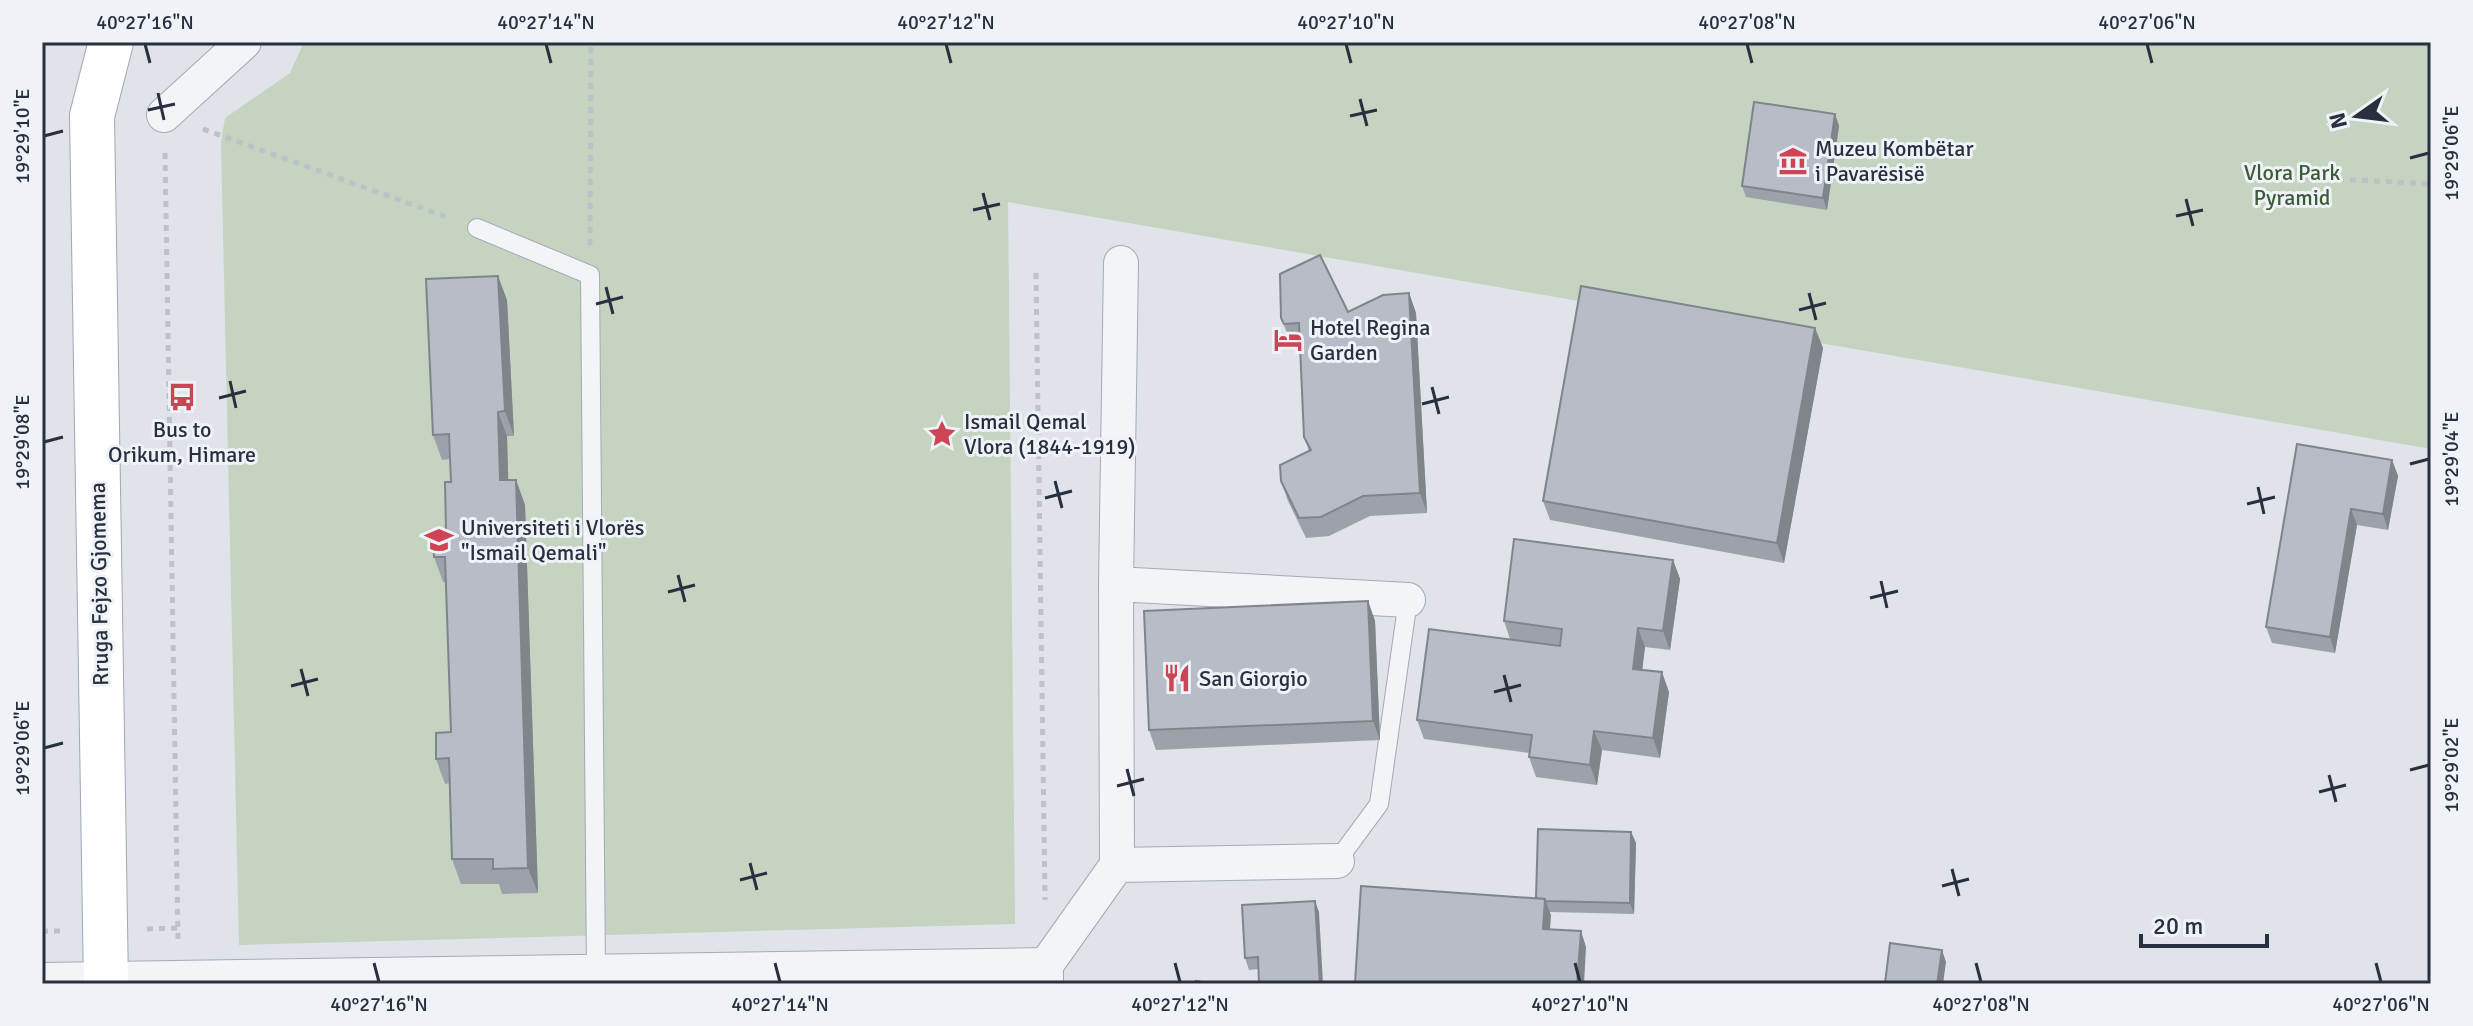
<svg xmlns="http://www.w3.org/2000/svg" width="2473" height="1026" font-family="Signika,sans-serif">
	<rect width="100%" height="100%" fill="#e0e3e9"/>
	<!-- green -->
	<path fill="#c5d3c1" d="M304,42H2431V449L1008,202L1015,924L239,945L221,143L225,118L290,73Z"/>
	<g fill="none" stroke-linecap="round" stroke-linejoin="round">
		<defs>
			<path id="lane" d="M477,228L590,275L596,972
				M1337,861L1379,804L1408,600"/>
			<path id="street" d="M164,115L244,42
				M1116,584L1408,600
				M1117,865L1337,861
				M1046,965L1117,865L1116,584L1121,263
				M42,980L1046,965V984"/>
			<path id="primary" d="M106,984L92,116L111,42"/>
		</defs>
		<!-- lane casing -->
		<use href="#lane" stroke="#a5aab3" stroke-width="20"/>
		<!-- street casing -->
		<use href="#street" stroke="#a5aab3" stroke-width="36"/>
		<!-- primary casing -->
		<use href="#primary" stroke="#9fa7b5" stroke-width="46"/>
		<!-- path -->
		<path stroke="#bec1c7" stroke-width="5" stroke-dasharray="6 6" stroke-linecap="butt" d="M203,129L449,218
			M165,153L178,939
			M2302,177L2431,184
			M590,245L591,42
			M1036,273L1045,900
			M147,929L177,928
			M42,931H61"/>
		<!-- lane -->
		<use href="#lane" stroke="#f3f4f7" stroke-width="18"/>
		<!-- street -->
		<use href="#street" stroke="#f3f4f7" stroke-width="34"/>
		<!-- primary -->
		<use href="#primary" stroke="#fff" stroke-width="44"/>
	</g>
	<!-- wall -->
	<path fill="#9da2aa" d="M1835,114L1839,126L1827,210L1746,197L1742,186Z
		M1409,293L1416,313L1427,513L1370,516L1329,536L1306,538L1288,501L1281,481L1309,451L1304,437L1300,343H1291L1281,318L1348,312Z
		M507,300L514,436H507L508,480H516L525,505L538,893L502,894L499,884H461L452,859L450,783L445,784L436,759L451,732L446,582H443L434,557L446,530L451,482L450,459L442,460L433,435Z
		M1815,328L1823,348L1784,563L1550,520L1543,501Z
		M2297,444L2392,460L2398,476L2388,530L2357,525L2335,653L2272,643L2266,627Z
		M1673,560L1680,579L1670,650L1645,647L1642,670L1669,692L1660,758L1602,750L1597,785L1536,777L1529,757L1530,753L1424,739L1417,720L1510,639L1504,621Z
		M1368,601L1375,621L1380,740L1156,750L1149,730Z
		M1631,832L1636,843L1634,914L1550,912V929L1586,947L1355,984L1536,898Z
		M1319,912L1258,969L1249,970L1245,958Z"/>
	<!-- shaded-wall -->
	<path fill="#80848b" d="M1835,114L1839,126L1827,210L1823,198Z
		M498,276L507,300L514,436L505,411Z
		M1409,293L1416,313L1427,513L1420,493Z
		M1815,328L1823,348L1784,563L1777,543Z
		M498,412L507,436L509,505L500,480Z
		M2392,460L2398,476L2388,530L2383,514Z
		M516,480L525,505L538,893L528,868Z
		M2351,509L2357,525L2335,653L2330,637Z
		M1673,560L1680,579L1670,650L1663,631Z
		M1368,601L1375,621L1380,740L1373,721Z
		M1638,628L1645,647L1640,688L1633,669Z
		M1662,672L1669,692L1660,758L1653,738Z
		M1594,731L1602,750L1597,785L1590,765Z
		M1631,832L1636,843L1634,914L1630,903Z
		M1545,899L1551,915L1549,944L1543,929Z
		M1315,901L1319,912L1323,984H1320Z
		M1581,931L1586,947L1584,984H1577Z
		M1942,950L1946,962L1943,984H1937Z"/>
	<!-- building -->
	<path fill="#b7bcc6" stroke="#80848b" stroke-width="2" d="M1754,102L1835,114L1823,198L1742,186Z
		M1320,255L1348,312L1383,295L1409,293L1420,493L1363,496L1321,517L1299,518L1281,481L1280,465L1311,450L1304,437L1299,323L1284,324L1281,318L1280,274Z
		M498,276L505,411L498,412L500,480H516L528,868L493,869V859H452L449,758L436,759V733L451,732L445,557H434L433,531L446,530L445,482H451L449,434L433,435L426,279Z
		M1581,286L1815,328L1777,543L1543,501Z
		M2297,444L2392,460L2383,514L2351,509L2330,637L2266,627Z
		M1514,539L1673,560L1663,631L1638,628L1633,669L1662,672L1653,738L1594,731L1590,765L1529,757L1532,735L1417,720L1429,629L1560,646L1562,629L1504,621Z
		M1368,601L1373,721L1149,730L1144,611Z
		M1538,829L1631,832L1630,903L1545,901V899L1536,898Z
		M1361,886L1545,899L1543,929L1581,931L1577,984H1355Z
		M1315,901L1320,984H1259L1258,957L1245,958L1242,905Z
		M1890,943L1942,950L1937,984L1885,983Z
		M1196,981L1216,984H1196Z"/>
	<!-- ticks -->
	<path fill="none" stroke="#283040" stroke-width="3" d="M145,44L150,63M546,44L551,63M946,44L951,63M1346,44L1351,63M1747,44L1752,63M2147,44L2152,63M158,93L164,120M1360,99L1367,126M148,110L175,104M1350,116L1377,110M44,136L63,131M2410,158L2429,153M983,193L990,220M2186,199L2193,226M973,210L1000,204M2176,216L2203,210M606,287L613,314M1809,293L1816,320M596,304L623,297M1799,310L1826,303M230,381L236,408M1432,387L1439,414M219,398L246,391M1422,404L1449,397M44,442L63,437M2410,464L2429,459M1055,481L1062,508M2258,487L2264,514M1045,498L1072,491M2247,504L2275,497M678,575L685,602M1881,581L1887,608M668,592L695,585M1870,598L1898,591M301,669L308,696M1504,675L1511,702M291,686L318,679M1494,692L1521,685M44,748L63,743M1127,769L1134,796M2410,770L2429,765M2329,775L2336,802M1117,786L1144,779M2319,792L2346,785M750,863L757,890M1952,869L1959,896M740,880L767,873M1942,886L1969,879M374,963L379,982M775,963L780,982M1175,963L1180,982M1575,963L1580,982M1976,963L1981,982M2376,963L2381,982"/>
	<!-- icons -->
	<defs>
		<symbol id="museum-bare" viewBox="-9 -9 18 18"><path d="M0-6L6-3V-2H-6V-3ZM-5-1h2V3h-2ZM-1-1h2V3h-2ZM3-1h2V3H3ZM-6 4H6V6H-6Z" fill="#ce4454" stroke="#eff2f6" stroke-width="2.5" paint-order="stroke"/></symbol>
		<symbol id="hotel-bare" viewBox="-9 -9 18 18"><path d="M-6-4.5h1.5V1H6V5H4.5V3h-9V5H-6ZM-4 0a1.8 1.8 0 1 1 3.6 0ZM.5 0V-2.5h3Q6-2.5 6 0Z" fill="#ce4454" stroke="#eff2f6" stroke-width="2.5" paint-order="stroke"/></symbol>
		<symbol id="bus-bare" viewBox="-9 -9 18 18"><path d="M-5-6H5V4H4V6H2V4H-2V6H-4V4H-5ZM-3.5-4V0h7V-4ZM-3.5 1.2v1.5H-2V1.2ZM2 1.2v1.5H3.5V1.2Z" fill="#ce4454" stroke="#eff2f6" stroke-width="2.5" paint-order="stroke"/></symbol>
		<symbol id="sight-bare" viewBox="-9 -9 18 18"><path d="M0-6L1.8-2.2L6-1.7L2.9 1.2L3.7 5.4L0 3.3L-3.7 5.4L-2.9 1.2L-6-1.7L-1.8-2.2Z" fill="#ce4454" stroke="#eff2f6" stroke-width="2.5" paint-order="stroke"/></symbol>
		<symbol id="university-bare" viewBox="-9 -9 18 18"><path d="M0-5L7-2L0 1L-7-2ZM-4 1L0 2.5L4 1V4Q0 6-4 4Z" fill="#ce4454" stroke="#eff2f6" stroke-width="2.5" paint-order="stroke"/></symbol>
		<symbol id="restaurant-bare" viewBox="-9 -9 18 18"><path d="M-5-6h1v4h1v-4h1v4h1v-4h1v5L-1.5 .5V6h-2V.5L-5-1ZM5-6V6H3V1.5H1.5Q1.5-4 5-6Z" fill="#ce4454" stroke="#eff2f6" stroke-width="2.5" paint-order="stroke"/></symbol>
	</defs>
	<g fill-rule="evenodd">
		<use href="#museum-bare" x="1773" y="141" width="40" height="40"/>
		<use href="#hotel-bare" x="1268" y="320" width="40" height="40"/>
		<use href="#bus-bare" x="162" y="377" width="40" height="40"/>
		<use href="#sight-bare" x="922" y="414" width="40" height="40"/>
		<use href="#university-bare" x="419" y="520" width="40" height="40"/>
		<use href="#restaurant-bare" x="1157" y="658" width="40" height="40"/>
	</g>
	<g text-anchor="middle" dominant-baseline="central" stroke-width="6" stroke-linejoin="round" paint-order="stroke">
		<!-- poi labels -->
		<g font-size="22" fill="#283040" stroke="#eff2f6" text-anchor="start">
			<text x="1815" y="148">Muzeu Kombëtar<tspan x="1815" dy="25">i Pavarësisë</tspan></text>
			<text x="1310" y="327">Hotel Regina<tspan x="1310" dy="25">Garden</tspan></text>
			<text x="964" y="421">Ismail Qemal<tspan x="964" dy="25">Vlora (1844-1919)</tspan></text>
			<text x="182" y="429" text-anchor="middle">Bus to<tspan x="182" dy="25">Orikum, Himare</tspan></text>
			<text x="461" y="527">Universiteti i Vlorës<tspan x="461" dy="25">"Ismail Qemali"</tspan></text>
			<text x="1199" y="678">San Giorgio</text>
		</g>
		<!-- park labels -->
		<g font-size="22" fill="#3c5c36" stroke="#eff2f6">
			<text x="2292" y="172">Vlora Park<tspan x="2292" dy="25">Pyramid</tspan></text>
		</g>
		<!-- street labels -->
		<g font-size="22" fill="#283040" stroke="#eff2f6">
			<text transform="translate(99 584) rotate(-91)">Rruga Fejzo Gjomema</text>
		</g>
	</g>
	<!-- border -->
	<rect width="2473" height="1026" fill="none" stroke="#eff2f6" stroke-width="88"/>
	<!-- north arrow -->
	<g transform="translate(2357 116) rotate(256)" stroke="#eff2f6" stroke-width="6" paint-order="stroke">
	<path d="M0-6L14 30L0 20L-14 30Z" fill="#283040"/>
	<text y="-12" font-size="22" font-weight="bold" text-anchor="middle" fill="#283040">N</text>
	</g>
	<!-- scale -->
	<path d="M2141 934v12h126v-12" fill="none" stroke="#283040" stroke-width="4"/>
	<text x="2153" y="934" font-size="24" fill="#283040" stroke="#eff2f6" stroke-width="6" paint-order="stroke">20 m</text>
	<rect x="44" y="44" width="2385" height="938" fill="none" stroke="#283040" stroke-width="3"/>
	<g font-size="20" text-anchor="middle" fill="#283040">
		<text x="145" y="29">40°27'16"N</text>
		<text x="546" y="29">40°27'14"N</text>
		<text x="946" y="29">40°27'12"N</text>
		<text x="1346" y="29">40°27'10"N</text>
		<text x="1747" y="29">40°27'08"N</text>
		<text x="2147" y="29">40°27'06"N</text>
		<text transform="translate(22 136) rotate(-90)" y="7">19°29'10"E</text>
		<text transform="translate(2451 153) rotate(-90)" y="7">19°29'06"E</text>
		<text transform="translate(22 442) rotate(-90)" y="7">19°29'08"E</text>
		<text transform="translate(2451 459) rotate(-90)" y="7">19°29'04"E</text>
		<text transform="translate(22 748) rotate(-90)" y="7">19°29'06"E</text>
		<text transform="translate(2451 765) rotate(-90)" y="7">19°29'02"E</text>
		<text x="379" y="1011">40°27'16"N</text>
		<text x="780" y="1011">40°27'14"N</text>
		<text x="1180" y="1011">40°27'12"N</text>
		<text x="1580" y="1011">40°27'10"N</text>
		<text x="1981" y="1011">40°27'08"N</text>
		<text x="2381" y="1011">40°27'06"N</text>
	</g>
</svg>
